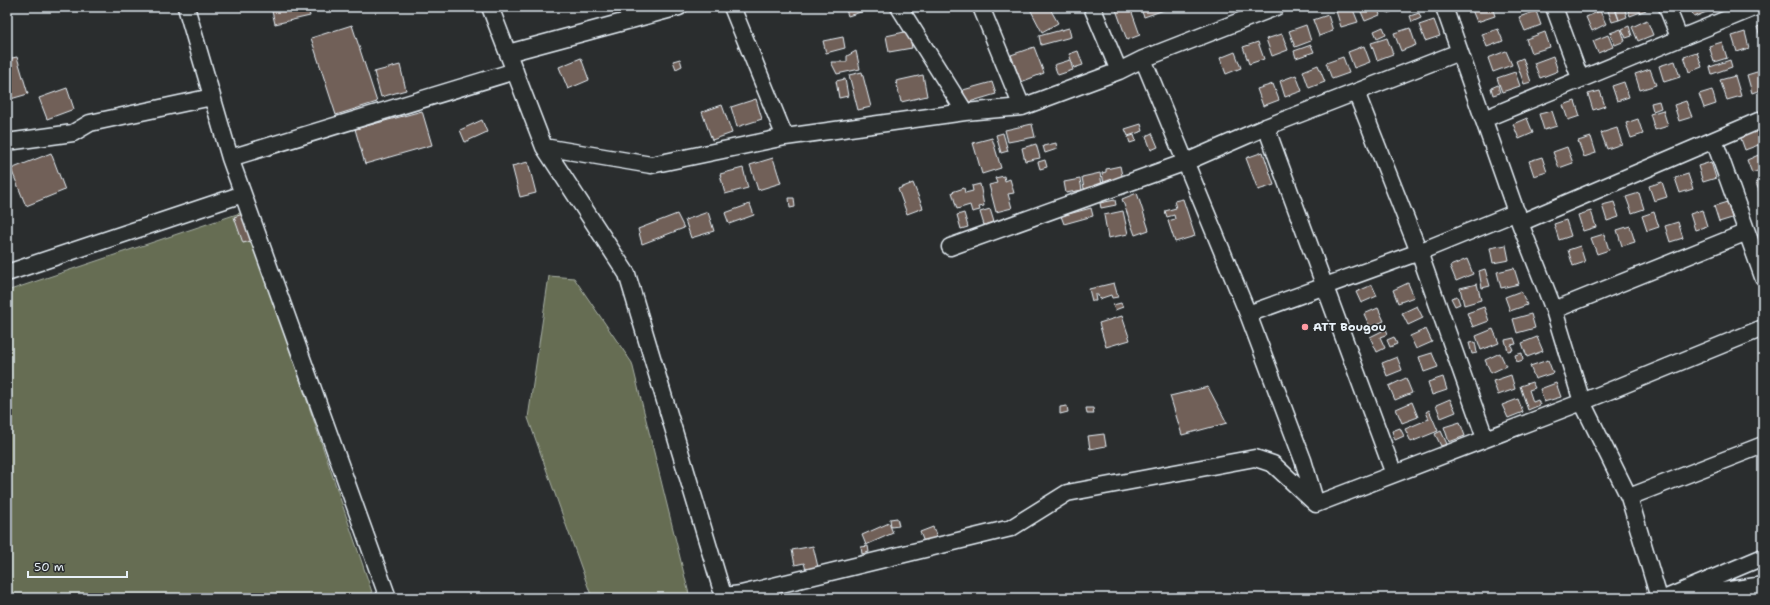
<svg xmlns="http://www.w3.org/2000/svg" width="1770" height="605" font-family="'Shantell Sans',sans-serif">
	<rect width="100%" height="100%" fill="#2a2d2e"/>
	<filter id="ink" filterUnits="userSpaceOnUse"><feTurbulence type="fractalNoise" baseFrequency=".025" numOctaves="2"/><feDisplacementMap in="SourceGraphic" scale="8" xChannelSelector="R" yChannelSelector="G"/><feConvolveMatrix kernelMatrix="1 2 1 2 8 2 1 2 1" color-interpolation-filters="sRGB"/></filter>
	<g filter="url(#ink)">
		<!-- green -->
		<path fill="#666d52" stroke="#a7afa5" d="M243,212L374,598H7V291Z
			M549,276L574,278L632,363L690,598H592L528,418Z"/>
		<!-- building -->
		<path fill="#716058" stroke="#e8f1f8" d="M271,7H308L310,16L275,24Z
			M845,7H866L867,10L848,16Z
			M1029,7H1049L1058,23L1042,32Z
			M1115,7H1130L1140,35L1127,40Z
			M1140,7H1166L1167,9L1144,17Z
			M1347,7H1352L1358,22L1341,27L1336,11Z
			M1359,7H1377L1380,15L1365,21Z
			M1385,7H1402L1403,8L1388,13Z
			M1479,7H1492L1495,16L1477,22L1472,10Z
			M1614,7L1619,20L1612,22L1607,8Z
			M1615,7H1624L1627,17L1619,20Z
			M1627,7H1645L1646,10L1630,16Z
			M1690,7H1708L1709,11L1694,17Z
			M1536,11L1541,25L1525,31L1519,17Z
			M1600,11L1606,24L1592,31L1586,17Z
			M1419,13L1421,18L1412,22L1410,16Z
			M1328,15L1333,31L1319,36L1313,20Z
			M1434,20L1440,36L1425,41L1419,25Z
			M1647,20L1653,35L1638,41L1632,27Z
			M352,25L377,102L336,115L311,38Z
			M1306,25L1311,41L1295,47L1289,31Z
			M1763,25V42H1762L1757,27Z
			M1629,26L1632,36L1626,38L1622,29Z
			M1383,27L1386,34L1377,38L1374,31Z
			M1069,28L1071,37L1041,45L1039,36Z
			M1410,28L1416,45L1401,51L1394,33Z
			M1498,29L1503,41L1487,47L1482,34Z
			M1621,29L1625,41L1615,45L1610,33Z
			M909,31L912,48L889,52L886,36Z
			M1545,32L1550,47L1531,53L1526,39Z
			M1745,32L1749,48L1737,52L1732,36Z
			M1282,34L1288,50L1272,56L1266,39Z
			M1608,35L1613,47L1598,53L1593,41Z
			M843,37L845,48L826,53L823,41Z
			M1387,38L1393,54L1377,60L1371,43Z
			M1258,42L1264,59L1249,64L1243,47Z
			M1722,42L1727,58L1714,62L1709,46Z
			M1311,45L1314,52L1296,58L1294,51Z
			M1364,46L1370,62L1354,68L1348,52Z
			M1034,47L1044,73L1021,82L1011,55Z
			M856,51L860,69L837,74L831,62H847V56Z
			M1078,51L1083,65L1074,68L1069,54Z
			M1506,51L1512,65L1493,72L1488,58Z
			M1235,52L1241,68L1226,74L1220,58Z
			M1697,52L1702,67L1689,72L1684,56Z
			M1553,56L1558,71L1540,78L1534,63Z
			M17,57L28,94L7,100V59Z
			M1343,57L1349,73L1332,79L1326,63Z
			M581,58L589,80L568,89L559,67Z
			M1523,58L1531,82L1524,84L1516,61Z
			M680,59L682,66L676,69L673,61Z
			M1070,60L1073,70L1058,75L1054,65Z
			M1730,60L1732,67L1712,74L1710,67Z
			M1675,61L1680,77L1664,82L1659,66Z
			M400,65L406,90L381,97L374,72Z
			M1318,65L1325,82L1309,88L1303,71Z
			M1650,69L1656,85L1640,90L1635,74Z
			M1760,71L1763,79V89L1752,93L1747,75Z
			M862,72L871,107L858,110L849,75Z
			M1515,72L1520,86L1502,92L1497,78Z
			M923,75L927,96L901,102L896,81Z
			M1296,75L1302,91L1285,97L1280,81Z
			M1735,76L1741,96L1727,100L1720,80Z
			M845,79L848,96L839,98L836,81Z
			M992,82L996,94L966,103L963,90Z
			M1624,82L1629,97L1617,101L1612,86Z
			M1273,84L1279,100L1263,106L1257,89Z
			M1498,85L1500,93L1493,95L1491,88Z
			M67,88L74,109L47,119L39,98Z
			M1712,90L1716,104L1704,108L1699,94Z
			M1600,91L1605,106L1593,110L1588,94Z
			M756,99L762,119L737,127L731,107Z
			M1575,101L1580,116L1568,120L1563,105Z
			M1659,101L1661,108L1653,111L1651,103Z
			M1686,101L1692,117L1679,121L1674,105Z
			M722,105L732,133L712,140L702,112Z
			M1663,110L1668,126L1655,130L1650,114Z
			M422,111L432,145L365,164L355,129Z
			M1552,111L1557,126L1544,130L1539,114Z
			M1527,118L1533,133L1519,139L1513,124Z
			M1638,119L1643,134L1631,138L1626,123Z
			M482,120L487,132L465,142L460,130Z
			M1032,124L1035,137L1008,142L1005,130Z
			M1141,124L1143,131L1128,136L1125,129Z
			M1617,128L1622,144L1607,149L1601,133Z
			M1756,130L1761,144L1745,150L1740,136Z
			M1003,133L1008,151L1001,153L996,135Z
			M1152,133L1158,147L1151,150L1146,136Z
			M1134,135L1136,141L1130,143L1128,137Z
			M1591,137L1596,153L1584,157L1578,141Z
			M992,138L1001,168L982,174L973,143Z
			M1056,143L1057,149L1045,153L1043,146Z
			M1036,144L1040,158L1025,161L1022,148Z
			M1567,147L1573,163L1559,168L1553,152Z
			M1263,152L1274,185L1258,190L1246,158Z
			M51,153L65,190L26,206L11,169Z
			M1763,153V169L1752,173L1747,160Z
			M1542,157L1547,172L1534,176L1529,161Z
			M773,158L781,183L758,190L750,165Z
			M1045,160L1047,167L1040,169L1038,162Z
			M528,162L536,193L520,197L512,166Z
			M1711,162L1716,178L1703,182L1698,166Z
			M1120,166L1123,180L1104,184L1102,173L1106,172V169Z
			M743,168L748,188L725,194L720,174Z
			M1100,173L1102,185L1084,189L1082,177Z
			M1688,174L1693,189L1680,193L1675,178Z
			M1004,176L1005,181L1010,179L1014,193L1008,194L1012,208L996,212L989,185L997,183L995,178Z
			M1080,179L1082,190L1066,193L1064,182Z
			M1763,180V196H1761L1756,183Z
			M1662,182L1667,197L1654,201L1649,186Z
			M913,183L923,208L907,214L898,189Z
			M980,184L984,206L979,207L980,210L972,212L970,205L957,209L952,192L964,188L965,193L973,191L972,186Z
			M1137,193L1149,230L1135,235L1122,199Z
			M1639,193L1644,209L1632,213L1626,197Z
			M789,198H794L795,207L790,208Z
			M1183,199L1195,236L1175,242L1168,221L1175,219L1174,215L1167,217L1165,211L1176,208L1174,201Z
			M1115,200L1116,205L1101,208L1100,203Z
			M1614,202L1619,217L1607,221L1602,205Z
			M1727,202L1732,218L1719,222L1714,206Z
			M750,204L754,215L729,224L725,213Z
			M1091,208L1093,216L1064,224L1061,216Z
			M990,209L994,222L984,225L980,212Z
			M1702,210L1707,226L1695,230L1690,214Z
			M1123,211L1128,234L1108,238L1104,215Z
			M1591,211L1596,227L1583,231L1578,215Z
			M708,212L714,231L691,238L685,220Z
			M1654,212L1659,227L1647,231L1642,216Z
			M964,213L968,227L961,229L957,215Z
			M243,214L251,241L243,243L234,217Z
			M677,214L684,228L642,244L638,229Z
			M1566,220L1571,236L1559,240L1554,224Z
			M1678,222L1683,238L1670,242L1665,226Z
			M1630,226L1635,242L1622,246L1617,230Z
			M1604,234L1609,250L1597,254L1591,238Z
			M1506,245L1509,260L1493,263L1490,248Z
			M1580,246L1585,262L1573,266L1568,250Z
			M1467,259L1473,274L1456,281L1450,266Z
			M1514,268L1519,284L1501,288L1497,272Z
			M1485,269L1490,286L1482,288L1479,271Z
			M1114,283L1118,297L1112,298L1111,295L1099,299L1098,295H1095L1096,301H1092L1089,289Z
			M1408,283L1414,297L1398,303L1393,290Z
			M1477,284L1481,300L1464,305L1460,288Z
			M1372,285L1377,296L1361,303L1356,292Z
			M1521,291L1527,305L1510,311L1505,297Z
			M1457,296L1460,304L1455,306L1451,298Z
			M1121,303L1123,307L1115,310L1113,305Z
			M1417,306L1423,318L1408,325L1402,313Z
			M1484,307L1489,321L1473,327L1467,313Z
			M1378,308L1384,321L1370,327L1364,314Z
			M1531,314L1535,328L1517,333L1513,319Z
			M1122,316L1130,340L1106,347L1099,323Z
			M1386,329L1388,334L1380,337L1385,348L1377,352L1370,337Z
			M1426,329L1432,342L1416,349L1410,336Z
			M1493,329L1499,343L1481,350L1476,336Z
			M1394,337L1397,344L1390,347L1387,340Z
			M1537,337L1543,351L1527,357L1522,343Z
			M1514,338L1516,344L1511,345L1513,350L1508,351L1505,340Z
			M1475,342L1477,353L1472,354L1469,343Z
			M1432,353L1438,367L1424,372L1419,357Z
			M1500,353L1506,366L1491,373L1485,360Z
			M1522,353L1523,360L1517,362L1515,355Z
			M1397,357L1402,370L1387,376L1382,363Z
			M1548,360L1553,373L1535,379L1530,366Z
			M1511,375L1515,389L1498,395L1493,381Z
			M1443,377L1447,390L1432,395L1428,382Z
			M1406,378L1412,393L1395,400L1389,386Z
			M1532,382L1535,388L1529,390L1533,402L1538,400L1540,405L1528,410L1520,386Z
			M1556,383L1561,397L1544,402L1540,389Z
			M1208,387L1227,423L1182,435L1170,396Z
			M1450,399L1456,412L1441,418L1436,405Z
			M1518,399L1523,412L1508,418L1502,405Z
			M1412,402L1418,417L1402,423L1396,409Z
			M1067,406L1068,412L1060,414V407Z
			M1086,408H1093L1094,414H1087Z
			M1429,410L1438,431L1411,442L1405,429L1429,419L1426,412Z
			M1460,422L1465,436L1449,442L1444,427Z
			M1400,428L1404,436L1395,440L1392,431Z
			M1441,431L1447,444L1441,446L1435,434Z
			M1104,434L1106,446L1090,449L1088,436Z
			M897,518L899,526L891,527L890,519Z
			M889,523L893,533L866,545L862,535Z
			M933,527L938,540L925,545L920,532Z
			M813,546L818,567L806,570L804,563L795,565L792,550Z
			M868,546L869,552L862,554L861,547Z"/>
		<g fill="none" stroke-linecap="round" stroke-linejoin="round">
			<defs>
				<path id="minor" d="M186,7L230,158L388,598
					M490,7L544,147L627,274L724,598
					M732,7L785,137
					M899,7L965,112
					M981,7L1022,107
					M1092,7L1119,71
					M1276,7L1143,59L1248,314L1303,460L1316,504
					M1444,7L1520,223L1554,310L1582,402L1629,497L1659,598
					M1554,7L1580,78
					M1667,7L1679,37
					M508,53L679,7
					M1356,92L1419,252L1485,438
					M1484,119L1756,7
					M1266,127L1394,474
					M1714,140L1763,277
					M7,142L73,133L90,123L212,97
					M544,147L651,165L785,137L965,112L1022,107L1119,71L1143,59
					M230,158L515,71
					M1520,223L1763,119
					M950,247L1186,162L1266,127L1459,52
					M7,273L243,194
					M1554,310L1747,232
					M1248,314L1419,252L1517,212
					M1629,497L1763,445
					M724,596L741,594L1011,528L1067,493L1255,458L1273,464L1316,504L1582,402L1763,328
					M1683,597L1763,585
					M1666,598L1763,557"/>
			</defs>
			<!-- minor casing -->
			<use href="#minor" stroke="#e8f1f8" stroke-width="19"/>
			<!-- minor -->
			<use href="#minor" stroke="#2a2d2e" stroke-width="16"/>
		</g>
	</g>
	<!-- markers -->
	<circle fill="#ff9aa2" stroke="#2a2d2e" stroke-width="1.5" cx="1305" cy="327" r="4"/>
	<g text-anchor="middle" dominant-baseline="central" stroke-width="3" stroke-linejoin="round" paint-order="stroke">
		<!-- poi labels -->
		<g font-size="12" font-weight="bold" fill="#e8f1f8" stroke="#2a2d2e" text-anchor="start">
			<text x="1313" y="327">ATT Bougou</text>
		</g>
	</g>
	<!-- margin -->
	<rect width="1770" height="605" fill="none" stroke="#2a2d2e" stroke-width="24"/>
	<rect x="12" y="12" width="1746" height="581" fill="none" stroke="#e8f1f8" stroke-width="1.5" filter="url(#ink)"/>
	<!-- scale -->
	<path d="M28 571v6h99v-6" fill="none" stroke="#e8f1f8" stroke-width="2"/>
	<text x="34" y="571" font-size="12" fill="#e8f1f8" stroke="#2a2d2e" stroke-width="3" paint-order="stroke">50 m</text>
</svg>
